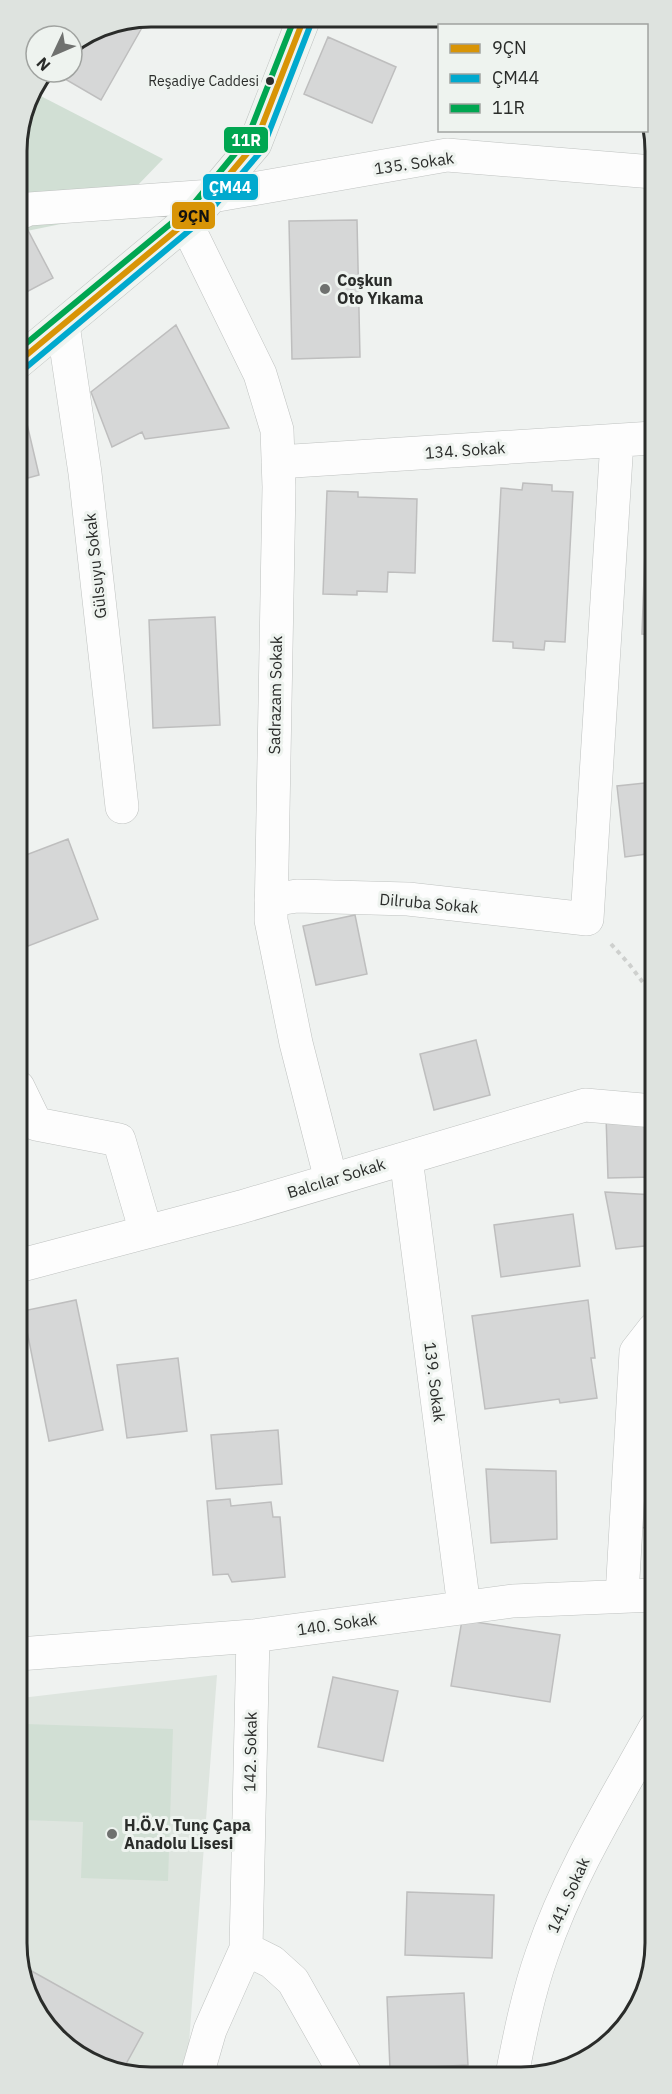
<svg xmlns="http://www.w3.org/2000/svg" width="672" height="2094" font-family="'IBM Plex Sans',sans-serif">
	<rect width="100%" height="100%" fill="#eff2f0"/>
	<!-- built -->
	<path fill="#dee5df" d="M217,1675L189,2043L180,2075H124L56,2038L19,1969V1700L21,1698Z"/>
	<!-- green -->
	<path fill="#d1dfd4" d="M31,91L163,159L110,214L17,233V141Z
		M26,1724L173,1729L168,1881L81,1878L83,1822L23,1820Z"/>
	<!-- building -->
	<path fill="#d6d7d7" stroke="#bebebe" stroke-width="1.5" d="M148,17L101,100L53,72H72V44L100,27Z
		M328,37L396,67L372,123L304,94Z
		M646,113L653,125V128H646Z
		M21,217L53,278L17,297V219Z
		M357,220L360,357L292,359L289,221Z
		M176,325L229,428L145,439L142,432L112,447L91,392Z
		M23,407L39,475L17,481V408Z
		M523,483L552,485V491L573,492L565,642L545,641L544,650L513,648V642L493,641L501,488L522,490Z
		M327,491L358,492V497L417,499L415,573L388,572L387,592L357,591V595L323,594Z
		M646,523L653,524L654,635L642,634Z
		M215,617L220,725L153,728L149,620Z
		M654,782V853L625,857L617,786Z
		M68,839L98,919L18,950V858Z
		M355,915L367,974L316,985L303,926Z
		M476,1040L490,1095L434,1110L420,1054Z
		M606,1116L654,1124V1177L608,1178Z
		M605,1192L654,1195V1245L616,1249Z
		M573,1214L580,1266L501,1277L494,1225Z
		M76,1300L103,1430L49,1441L23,1311Z
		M588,1300L595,1358H591L597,1398L560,1403L559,1399L485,1409L472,1316Z
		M178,1358L187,1431L127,1438L117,1365Z
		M648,1412L655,1413V1529L637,1527Z
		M278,1430L282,1484L216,1489L211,1435Z
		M486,1469L556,1471L557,1539L491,1543Z
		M230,1499L231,1506L271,1502L273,1517H280L285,1577L232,1582L228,1574L213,1575L207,1501Z
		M462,1620L560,1635L550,1702L451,1686Z
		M333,1677L398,1691L383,1761L318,1747Z
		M407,1892L494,1895L492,1958L405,1955Z
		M19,1964L143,2033L121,2073L56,2038L19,1969Z
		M464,1993L468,2065L390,2069L387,1997Z"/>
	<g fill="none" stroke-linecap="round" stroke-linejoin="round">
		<defs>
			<path id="minor" d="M17,214L29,209L212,196L447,155L653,172
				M186,223L260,374L277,430L279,487L271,920L296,1043L331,1180
				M63,325L85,473L122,807
				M278,462L653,438
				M271,900L297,896L408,899L587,919L617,441
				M18,1087L36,1124L119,1140L146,1232
				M406,1158L464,1607
				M18,1266L241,1207L585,1105L654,1111
				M622,1596L636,1352L654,1329
				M19,1654L253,1636L513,1601L655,1595
				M246,1949L272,1962L293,1981L346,2075
				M197,2075L210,2030L246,1949L253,1636
				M512,2075C520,2034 528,1994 542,1954C569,1875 614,1802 655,1728"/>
			<path id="secondary" d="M17,363L197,213L255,144L304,18"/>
		</defs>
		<!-- minor casing -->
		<use href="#minor" stroke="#bfc2c0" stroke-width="34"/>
		<!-- secondary casing -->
		<use href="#secondary" stroke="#bfc2c0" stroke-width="34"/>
		<!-- path -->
		<path stroke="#ced0ce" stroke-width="4" stroke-dasharray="4.5 4.5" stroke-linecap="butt" d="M611,944L629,964L654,997"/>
		<!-- minor -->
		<use href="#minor" stroke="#fdfdfd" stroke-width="33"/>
		<!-- secondary -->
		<use href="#secondary" stroke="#f1f5f2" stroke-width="33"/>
		<defs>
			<path id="bus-1" d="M17,363L197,213L255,144L304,18"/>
			<path id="bus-2" d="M23,370L203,219L262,150L312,21"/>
			<path id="bus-3" d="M17,351L191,207L247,139L295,17"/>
		</defs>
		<!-- bus-1 casing -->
		<use href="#bus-1" stroke="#eef3ef" stroke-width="10"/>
		<!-- bus-2 casing -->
		<use href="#bus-2" stroke="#eef3ef" stroke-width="10"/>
		<!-- bus-3 casing -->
		<use href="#bus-3" stroke="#eef3ef" stroke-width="10"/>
		<!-- bus-1 -->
		<use href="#bus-1" stroke="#d89406" stroke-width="6"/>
		<!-- bus-2 -->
		<use href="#bus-2" stroke="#00a9ce" stroke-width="6"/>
		<!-- bus-3 -->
		<use href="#bus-3" stroke="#00a651" stroke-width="6"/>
	</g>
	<!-- markers -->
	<circle fill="#2a2c2a" stroke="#eef3ef" stroke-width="2" cx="270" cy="81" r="5"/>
	<g fill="#6f716f" stroke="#eef3ef" stroke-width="2">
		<circle cx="325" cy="289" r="6"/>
		<circle cx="112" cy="1834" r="6"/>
	</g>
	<g text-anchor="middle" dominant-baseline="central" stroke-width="6" stroke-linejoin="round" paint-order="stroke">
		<!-- bus labels -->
		<g font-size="14" fill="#2a2c2a" stroke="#eef3ef" text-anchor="end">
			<text x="259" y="81">Reşadiye Caddesi</text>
		</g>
		<!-- street labels -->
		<g font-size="16" fill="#2a2c2a" stroke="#eef3ef">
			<text transform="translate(414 163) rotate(-8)">135. Sokak</text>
			<text transform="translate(465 450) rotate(-4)">134. Sokak</text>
			<text transform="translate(95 566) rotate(-96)">Gülsuyu Sokak</text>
			<text transform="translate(275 695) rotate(-89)">Sadrazam Sokak</text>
			<text transform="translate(429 903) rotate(5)">Dilruba Sokak</text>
			<text transform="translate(336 1178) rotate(-17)">Balcılar Sokak</text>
			<text transform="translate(435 1382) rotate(83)">139. Sokak</text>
			<text transform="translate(337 1624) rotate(-8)">140. Sokak</text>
			<text transform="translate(250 1752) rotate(-89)">142. Sokak</text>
			<text transform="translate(568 1895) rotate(-66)">141. Sokak</text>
		</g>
		<!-- poi labels -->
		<g font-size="16" font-weight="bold" fill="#2a2c2a" stroke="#eef3ef" text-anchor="start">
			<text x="337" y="280">Coşkun<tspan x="337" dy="18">Oto Yıkama</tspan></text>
			<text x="124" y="1825">H.Ö.V. Tunç Çapa<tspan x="124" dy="18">Anadolu Lisesi</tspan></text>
		</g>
	</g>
	<!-- crop -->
	<path d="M0 0H672V2094H0ZM151 27H521A124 124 0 0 1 645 151V1943A124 124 0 0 1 521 2067H151A124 124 0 0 1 27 1943V151A124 124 0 0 1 151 27Z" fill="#dee3df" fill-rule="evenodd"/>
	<path fill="none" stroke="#2a2c2a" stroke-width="3" d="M151 27H521A124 124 0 0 1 645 151V1943A124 124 0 0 1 521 2067H151A124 124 0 0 1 27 1943V151A124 124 0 0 1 151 27Z"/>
	<g stroke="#eef3ef" stroke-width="2">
		<rect x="223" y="126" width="46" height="28" rx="6" fill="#00a651"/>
		<rect x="202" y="173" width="57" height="28" rx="6" fill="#00a9ce"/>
		<rect x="171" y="201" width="45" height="29" rx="6" fill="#d89406"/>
	</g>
	<g font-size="16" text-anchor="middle" font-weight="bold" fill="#fff">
		<text x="246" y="146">11R</text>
		<text x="230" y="193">ÇM44</text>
	</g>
	<g font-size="16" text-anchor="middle" font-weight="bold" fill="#111">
		<text x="194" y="222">9ÇN</text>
	</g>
	<!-- legend -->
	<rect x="438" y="24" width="210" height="108" fill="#eef3ef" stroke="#a0a3a0" stroke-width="1.5"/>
	<rect x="450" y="44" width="30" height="9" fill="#d89406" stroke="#a0a3a0" stroke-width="1.5"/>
	<text x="492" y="54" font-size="18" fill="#2a2c2a">9ÇN</text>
	<rect x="450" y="74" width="30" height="9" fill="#00a9ce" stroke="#a0a3a0" stroke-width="1.5"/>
	<text x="492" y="84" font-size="18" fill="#2a2c2a">ÇM44</text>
	<rect x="450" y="104" width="30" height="9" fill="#00a651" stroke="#a0a3a0" stroke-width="1.5"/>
	<text x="492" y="114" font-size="18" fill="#2a2c2a">11R</text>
	<!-- north arrow -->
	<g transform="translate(54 54) rotate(226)"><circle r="28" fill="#eef3ef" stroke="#a0a3a0" stroke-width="1.5"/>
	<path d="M0-4.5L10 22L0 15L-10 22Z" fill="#6f716f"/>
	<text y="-9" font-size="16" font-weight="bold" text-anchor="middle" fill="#2a2c2a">N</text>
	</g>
</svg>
